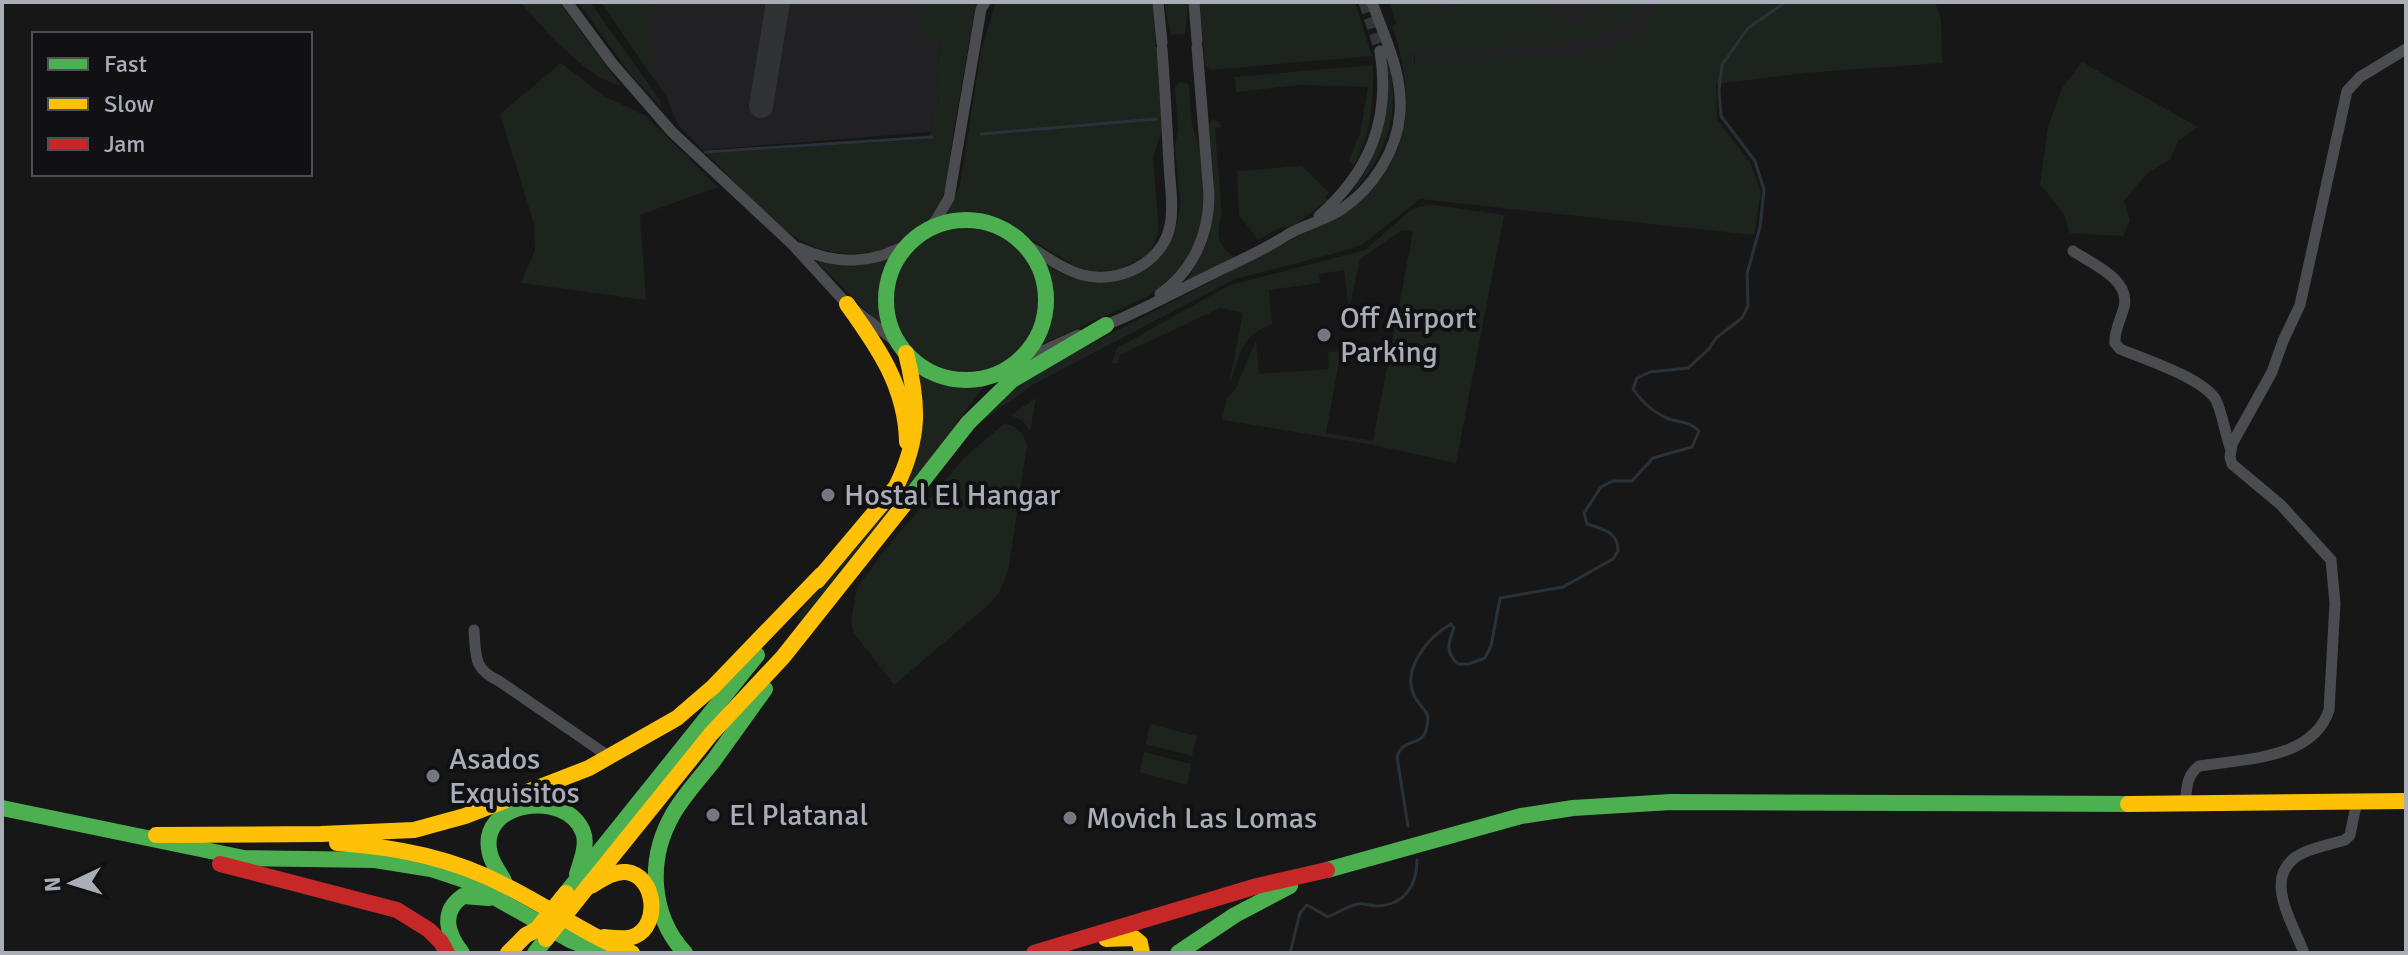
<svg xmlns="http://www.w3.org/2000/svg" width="2408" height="955" font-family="Signika,sans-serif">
	<rect width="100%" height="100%" fill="#171717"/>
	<!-- built -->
	<path fill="#212123" d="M638,2H947L937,68L939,110L933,111L930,132L703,150L678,125L666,96L631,45Z
		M1414,2H1666L1626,53L1415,65Z"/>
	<!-- green -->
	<path fill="#1d241e" d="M520,2H559L621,86C584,76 545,30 520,2Z
		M578,2H590L660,100L662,108L628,71Z
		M601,2H655L648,53L651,75Z
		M924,2H976C968,48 960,94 952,140C949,159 949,183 941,200C917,252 847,268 800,240C768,221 733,179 706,153L929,139L933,111L939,109L937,68L941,44L918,39Z
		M996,2H1153L1162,131L1153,157L1159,232L1151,249L1145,256L1120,269L1093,272L1077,267L996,219L961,215L944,219L960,185L981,51Z
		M1164,2H1188L1185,34L1171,35Z
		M1200,2H1355L1372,56L1211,70L1205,66Z
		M1389,2H1434L1437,11L1466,2H1543L1557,18L1583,22L1603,7V2H1640C1614,49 1551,40 1504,44V48L1414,54V63L1600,51C1626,44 1648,27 1659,2H1935L1941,19L1942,63L1805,73L1716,84L1717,120L1750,162L1761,191L1754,235L1420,199L1363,244L1351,249L1235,279L1034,384L982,421L1007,392L1039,371L1351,209C1414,159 1416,97 1392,26L1396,23Z
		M1383,46C1404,101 1391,154 1349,195L1366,171L1383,125Z
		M2082,62L2198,127L2178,141L2170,160L2149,172L2124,200L2130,220L2123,236L2070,233L2064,214L2040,184L2048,127L2062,88Z
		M561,63L604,96L646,116L718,187L640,215L646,300L521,283L535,250L534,224L500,114Z
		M1373,65C1374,99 1371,134 1354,165L1348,162L1360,134L1368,87L1300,85L1236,92L1235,77Z
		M1181,82L1188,84L1189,88L1192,125L1200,149L1205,202L1199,236L1183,267L1149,296L1042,344C1054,314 1054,289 1041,259L1056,271L1075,279L1104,282L1169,243L1177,224L1180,203L1175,147L1178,129L1175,87Z
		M1214,119L1220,123L1221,127L1215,128L1222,216C1215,232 1218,247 1234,257L1184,283C1225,231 1214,186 1209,124Z
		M1302,166L1329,193L1325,197L1328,200L1295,225L1277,229L1258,240L1239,215L1237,171Z
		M1434,205L1504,215L1456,463L1373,445L1222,420L1227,398L1235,390L1256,340L1259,374L1329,369L1328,352L1341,351L1326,433L1373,441L1413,232L1402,230L1360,259L1349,311L1344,270L1319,274L1320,283L1269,290L1272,324C1236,339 1244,352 1229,384L1243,313L1220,308L1120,355L1118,364L1112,363L1117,348L1230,285L1365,250L1411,210L1421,206Z
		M894 300a73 73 0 1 1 146 0a73 73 0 1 1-146 0Z
		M814,259L851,267L890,259L881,292L885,329Z
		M913,365C935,382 959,388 986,383L909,490L837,576L803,624L796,617L904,485Z
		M1036,398L1030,431L1023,421L1011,415Z
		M1004,424C1016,424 1025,435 1027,446L1008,572L999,593L986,607L894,685L854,633L851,621L857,588L888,546L965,457Z
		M1150,724L1197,736L1192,756L1146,744Z
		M1144,752L1191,764L1187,785L1140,772Z"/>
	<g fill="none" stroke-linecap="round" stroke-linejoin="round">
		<!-- stream -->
		<path stroke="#2a3239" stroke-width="3" d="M981,134L1156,119
			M705,152L932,137
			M1408,826L1397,757C1403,737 1422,747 1426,730C1432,710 1422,711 1415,697C1400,670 1429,636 1451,624L1454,628C1448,643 1445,652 1458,664H1469L1485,658L1491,646L1500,598L1563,587L1613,559L1618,551C1618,531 1602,529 1587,524L1584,513L1601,487L1613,481H1632L1653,458L1692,447L1699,431C1689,421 1682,423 1669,419C1654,413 1642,402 1633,389L1637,378L1650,372L1688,368L1709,349L1716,338L1742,318L1748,306L1747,274L1760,227L1764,190L1755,161L1721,116L1719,90L1722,65L1748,28L1786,2
			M1290,953L1300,913L1307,905L1328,917C1337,913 1348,906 1358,904C1364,903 1371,906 1377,906C1404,905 1417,886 1417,860"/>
		<!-- taxiway -->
		<path stroke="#313233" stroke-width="24" d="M761,106L778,2"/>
		<!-- street-tunnel -->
		<path stroke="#343537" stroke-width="11" stroke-dasharray="11 5.5" stroke-linecap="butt" d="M1364,2L1380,51"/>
		<!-- street -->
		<path stroke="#4b4c50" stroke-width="11" d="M567,2L612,63L672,132L792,244L847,304L899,344
			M1158,2L1162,43
			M1194,2L1197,41
			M1319,216C1370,171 1391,119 1380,51
			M925,232L936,220L949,198L981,9L985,2
			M1018,240C1039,251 1060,269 1083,275C1118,284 1162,264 1170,226C1174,206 1170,185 1169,165C1167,126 1165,88 1162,49
			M799,248C839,266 874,264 912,242
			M2073,251C2092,264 2131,279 2124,307C2121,319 2114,331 2115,343L2120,349C2144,359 2203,378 2216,400C2223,415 2225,434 2231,450
			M1160,294C1193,271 1209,235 1209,195L1197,47
			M1101,327C1137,313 1171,294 1206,277C1233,263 1261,252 1287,235C1304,225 1326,220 1342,209C1373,188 1397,151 1400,113C1403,73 1385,39 1372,2
			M1014,364L1078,335
			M474,630C476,656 473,669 499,681L611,758
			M2185,803C2187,788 2186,776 2199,766C2242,759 2313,760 2329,710L2335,603L2331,560L2281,505L2232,464L2230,457L2232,444L2272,372L2283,341L2300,305L2347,91L2360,77L2406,49
			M2304,953C2293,922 2259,874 2303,853C2316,847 2332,844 2345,840L2350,835L2357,801"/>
		<!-- fast -->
		<path stroke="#4caf50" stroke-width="16" d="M886 300a80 80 0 1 1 160 0a80 80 0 1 1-160 0Z
			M903,506L968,423L1012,380L1106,325
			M2,808L244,858L375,860L431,869L464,880L570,940L602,953
			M1327,870L1521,816L1573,808L1671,802L2128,804
			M504,881C500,873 492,863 490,854C476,801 566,788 583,832C588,844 581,862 577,874
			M566,893L757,655
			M462,953C447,934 440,912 463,896L489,898
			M535,953L546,939
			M685,953C650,915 647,859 673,814C684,795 700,778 714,760C731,736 748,713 765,689
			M1178,953L1235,915L1290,886"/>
		<!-- slow -->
		<path stroke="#ffc107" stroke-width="16" d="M847,304C878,347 906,387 907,442
			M817,581L896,487C920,438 919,405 906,353
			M2128,804L2406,801
			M156,835L321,834L414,830L465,816L589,768L677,718L713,687L822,574
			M337,843C397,847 454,858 508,887C550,908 588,936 632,953
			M591,886C601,880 613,871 626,872C655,875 661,924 635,936C626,940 614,938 604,937
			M577,900L711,734L783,657L903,506
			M1106,939L1134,938L1140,943L1142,953
			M508,953L526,935L536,930"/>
		<!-- jam -->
		<path stroke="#c62828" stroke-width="16" d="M220,864L397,910L429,930L441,942L447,953
			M1034,953L1257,886L1327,870"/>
		<!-- slow-bridge -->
		<path stroke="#ffc107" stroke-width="16" d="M536,930L566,893
			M546,939L577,900"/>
	</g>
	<!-- markers -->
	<g fill="#757880" stroke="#111113" stroke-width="3">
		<circle cx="1324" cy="335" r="8"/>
		<circle cx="828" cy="495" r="8"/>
		<circle cx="433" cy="776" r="8"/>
		<circle cx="713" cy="815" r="8"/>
		<circle cx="1070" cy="818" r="8"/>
	</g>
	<g text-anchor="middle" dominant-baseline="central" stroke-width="8" stroke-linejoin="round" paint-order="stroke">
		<!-- poi labels -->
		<g font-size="30" fill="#a8adb8" stroke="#111113" text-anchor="start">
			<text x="1340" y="318">Off Airport<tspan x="1340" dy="34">Parking</tspan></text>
			<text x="844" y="495">Hostal El Hangar</text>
			<text x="449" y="759">Asados<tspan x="449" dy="34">Exquisitos</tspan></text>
			<text x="729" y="815">El Platanal</text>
			<text x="1086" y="818">Movich Las Lomas</text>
		</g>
	</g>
	<!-- border -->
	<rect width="2408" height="955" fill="none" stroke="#a8adb8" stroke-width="8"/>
	<!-- legend -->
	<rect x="32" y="32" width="280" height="144" fill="#111113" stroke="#4d4f55" stroke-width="2"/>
	<rect x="48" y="58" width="40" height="12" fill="#4caf50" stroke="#4d4f55" stroke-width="2"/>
	<text x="104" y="72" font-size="24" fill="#a8adb8">Fast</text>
	<rect x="48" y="98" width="40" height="12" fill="#ffc107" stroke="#4d4f55" stroke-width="2"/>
	<text x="104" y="112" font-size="24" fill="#a8adb8">Slow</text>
	<rect x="48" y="138" width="40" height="12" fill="#c62828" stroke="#4d4f55" stroke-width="2"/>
	<text x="104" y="152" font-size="24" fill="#a8adb8">Jam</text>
	<!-- north arrow -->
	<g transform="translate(72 883) rotate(266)" stroke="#111113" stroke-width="6" paint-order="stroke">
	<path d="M0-6L14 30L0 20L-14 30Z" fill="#a8adb8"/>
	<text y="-12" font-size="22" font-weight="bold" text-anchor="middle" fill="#a8adb8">N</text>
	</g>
</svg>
